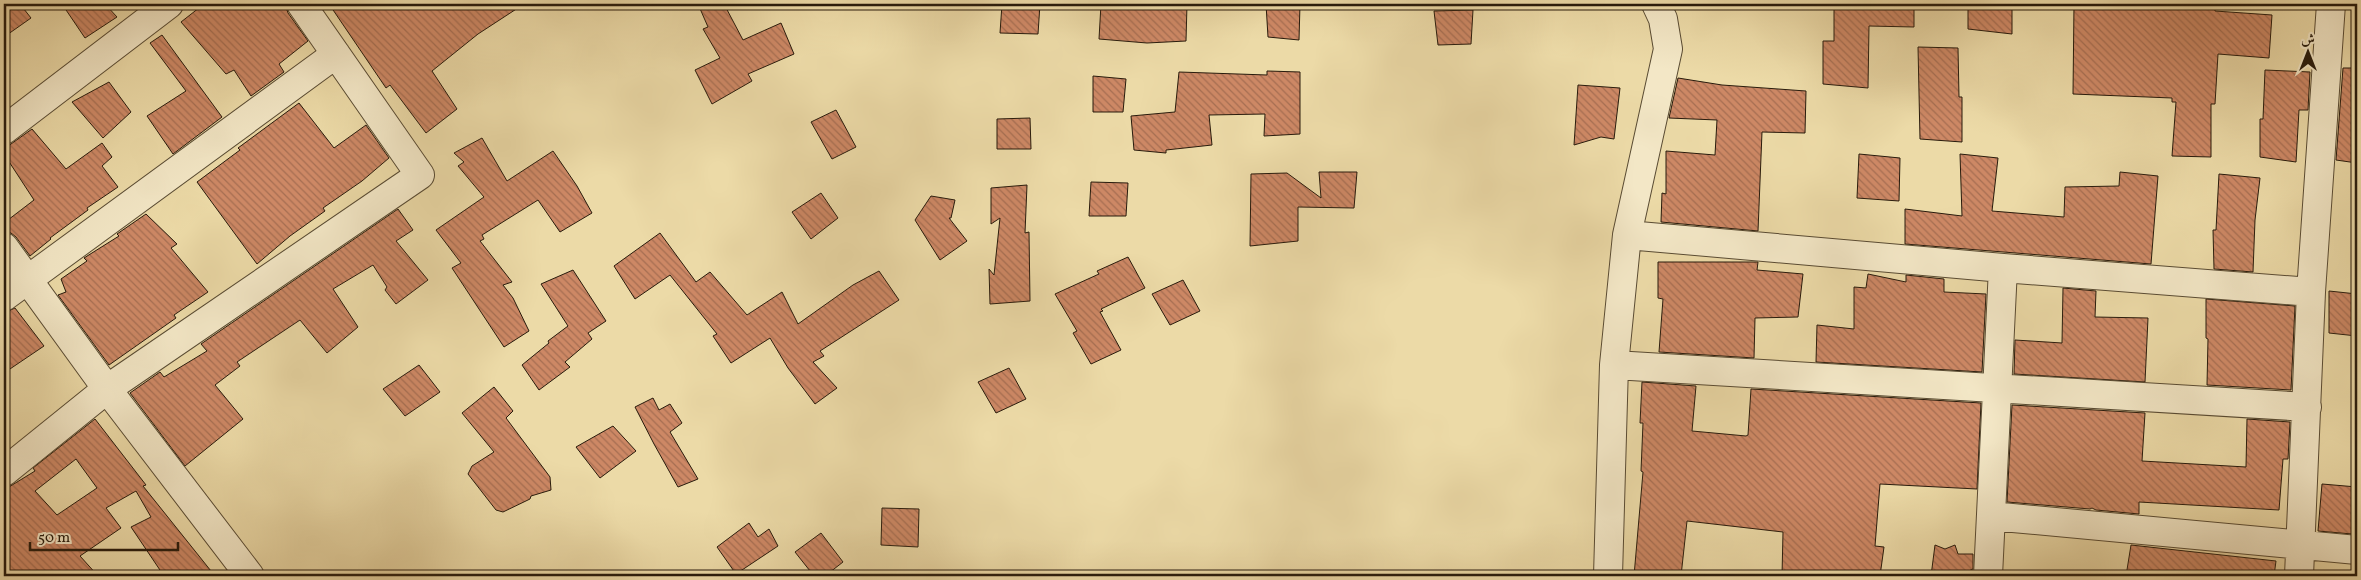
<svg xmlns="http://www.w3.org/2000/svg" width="2361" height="580" font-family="Vollkorn,Amiri,serif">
	<defs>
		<pattern id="building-back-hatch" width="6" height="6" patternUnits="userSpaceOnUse" patternTransform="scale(1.25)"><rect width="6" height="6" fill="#cd8865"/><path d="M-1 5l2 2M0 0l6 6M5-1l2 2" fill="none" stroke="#a66e52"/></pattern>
	</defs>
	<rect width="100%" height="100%" fill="#ecdaa7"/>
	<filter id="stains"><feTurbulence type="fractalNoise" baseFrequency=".004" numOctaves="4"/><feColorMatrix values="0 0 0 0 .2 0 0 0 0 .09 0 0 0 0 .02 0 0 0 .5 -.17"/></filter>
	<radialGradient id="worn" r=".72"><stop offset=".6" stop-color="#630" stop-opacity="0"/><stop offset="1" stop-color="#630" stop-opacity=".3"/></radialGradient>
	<!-- building -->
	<path fill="url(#building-back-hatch)" stroke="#281b0c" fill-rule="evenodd" d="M4,4H20L31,18L4,37Z
		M62,4H105L117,17L85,38Z
		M204,4H285L288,13L308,41L279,64L284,72L251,96L234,70L226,74L181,22Z
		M329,4H524L478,34L432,71L457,109L426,133L390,85L386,88Z
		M698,4H724L743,40L781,23L794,54L748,74L752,81L712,104L695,70L720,58L703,29L708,27Z
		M1002,4H1040L1038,34L1000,33Z
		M1101,4H1187L1186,41L1147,43L1099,39Z
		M1266,4H1300L1299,40L1268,37Z
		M1834,4H1914V27L1869,26L1868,88L1823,84V41H1834Z
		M1968,4H2012V34L1968,29Z
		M2074,4H2168V8H2215V11L2272,15L2269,58L2218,54L2215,104H2211V157L2172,156L2176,102H2172V98L2073,94Z
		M1473,10L1471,44L1438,45L1434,11Z
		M162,35L222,117L173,154L147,116L186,91L150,43Z
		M1918,47L1958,48L1959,97H1962V142L1920,139Z
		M2343,68H2357V163L2336,160Z
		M2265,70L2310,72L2308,110H2299L2296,162L2260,157V119H2263Z
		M1267,71L1300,72V134L1264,136L1265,114L1209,115L1212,145L1166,150V153L1134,150L1131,116L1175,112L1179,72L1267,75Z
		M1093,76L1126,79L1123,112H1093Z
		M1678,78L1722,85L1806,91L1805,133L1762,132L1758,231L1661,222L1662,193L1666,194V151L1715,155L1717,120L1669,118Z
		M109,82L131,112L103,138L72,102Z
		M1578,85L1620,88L1614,139L1601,137L1574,145Z
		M299,103L334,148L366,125L389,158L362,181L323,208L325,211L290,236L257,264L197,182L240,150L238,148Z
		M836,110L856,147L832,159L811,122Z
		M1030,118L1031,149H997V119Z
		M32,129L66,169L102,143L112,157L102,166L118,187L87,208L88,210L50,238L51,239L30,256L16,237L11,233L4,232V223L34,200L4,154V149Z
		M482,138L507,181L553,151L577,186L592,213L560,232L538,200L482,235L484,239L480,241L512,282L503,285L513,298L529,331L504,347L452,268L461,263L436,230L484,197L458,166L464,162L454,153Z
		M1859,154L1900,158L1899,201L1857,198Z
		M1960,154L1998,158L1992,211L2064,217L2065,187L2119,186L2120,172L2158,176L2151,264L1905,244V209L1962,216Z
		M1319,172H1357L1354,208L1298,207V241L1250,246L1251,174L1287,173L1321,198Z
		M2219,174L2260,178L2255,220L2253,272L2214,269L2213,230H2216Z
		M1091,182L1128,183L1126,216H1089Z
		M1027,185L1025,233L1029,232L1030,301L990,304L989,269L994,275L1000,218L991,224V188Z
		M821,193L838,218L811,239L792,212Z
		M931,196L955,200L951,218H949L967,241L940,260L915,220Z
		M398,209L413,230L396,241L428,280L396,304L385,290L387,287L373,265L333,289L358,327L327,353L300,320L237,362L240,366L215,385L243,419L185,466L130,393L160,372L164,377L207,351L201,344Z
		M146,214L177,244L171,248L208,292L174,315L176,318L109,365L58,295L66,292L61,279L87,261L84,258L119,236L117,234Z
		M660,233L696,282L710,272L747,315L782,292L798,324L853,285L879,271L899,300L820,351L824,356L813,362L837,388L815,404L788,368L770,338L731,363L713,336L717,334L670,275L635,299L614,266Z
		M1128,257L1145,288L1101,309L1103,311L1100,312L1121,350L1091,364L1073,333L1077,331L1055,294L1099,274L1097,271Z
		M1658,262H1758L1757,270L1803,274L1798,317L1755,318L1754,358L1659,352L1663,299L1658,298Z
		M573,270L606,321L588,333L592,339L565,362L570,367L539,390L522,365L549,343L548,341L568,326L541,284Z
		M1868,274L1906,282V275L1944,279V292L1986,294L1982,372L1816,362L1817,325L1854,329V287L1866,288Z
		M1183,280L1200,311L1170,325L1152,294Z
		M2063,288L2096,291L2095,317L2148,318L2145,382L2014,374L2015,340L2062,343Z
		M2329,291L2357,294V336L2329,333Z
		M2206,299L2295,306L2291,390L2207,385L2208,339L2206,338Z
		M15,308L44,346L4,373V313Z
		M419,365L440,392L405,416L383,389Z
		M1009,368L1026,399L996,413L978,382Z
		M1642,382L1696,386L1692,431L1746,436L1748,435L1751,389L1981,403L1977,489L1880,484L1875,546L1884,547L1880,576H1782L1783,532L1687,521L1681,576H1634L1643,472L1641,471L1643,423H1640Z
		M494,387L513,411L506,418L550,477L551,490L531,496L530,499L503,512L496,510L468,474L472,466L494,452L462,413Z
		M653,398L659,410L670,404L682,423L670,432L698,479L678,487L654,444L635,407Z
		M2012,405L2145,413L2142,461L2246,467L2247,419L2290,422L2288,459H2283L2279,510L2139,502V514L2096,510L2092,508L2090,509L2007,502Z
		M95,419L146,485L143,486L215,576H164L131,527L151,517L136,491L106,508L121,528L80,556L98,576H4V490L35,471L33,468ZM76,459L97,488L57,515L35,491Z
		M613,426L636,451L600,478L576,447Z
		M2322,484L2357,487V517H2354L2352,534L2318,531Z
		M882,508L919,509L918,547L881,545Z
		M749,523L758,537L769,529L778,546L736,574L717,547Z
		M821,533L843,562L825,576H814L795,552Z
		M1935,545L1945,549L1955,545L1958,554H1973V569L1966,572V576H1931Z
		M2131,545L2276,561L2274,576H2181L2160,574L2159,576H2126Z"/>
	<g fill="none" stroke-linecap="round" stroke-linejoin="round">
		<defs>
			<path id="minor" d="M4,130L169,4
				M1627,235L2003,268L2311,292
				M4,247L107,389L250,576
				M4,297L336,54
				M1614,365L2307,407
				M4,472L107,389L420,175L301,4
				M1991,516L2357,550
				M1608,576L1614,365L1627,235L1668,49L1663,19L1656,4
				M1988,576L2003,268
				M2299,576L2311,292L2331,4"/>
		</defs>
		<!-- minor casing -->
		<use href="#minor" stroke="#594b33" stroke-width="30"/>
		<!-- minor -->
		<use href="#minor" stroke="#f3e7c6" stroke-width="28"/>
	</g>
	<!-- margin -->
	<rect width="2361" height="580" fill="none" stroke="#ecdaa7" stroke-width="20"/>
	<rect x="5" y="5" width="2351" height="570" fill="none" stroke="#281b0c" stroke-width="2.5"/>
	<rect x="10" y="10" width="2341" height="560" fill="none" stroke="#281b0c"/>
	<!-- north arrow -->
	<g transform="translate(2308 52)" stroke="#f3e7c6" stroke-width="4" paint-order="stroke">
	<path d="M0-4L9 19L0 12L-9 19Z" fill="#281b0c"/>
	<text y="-8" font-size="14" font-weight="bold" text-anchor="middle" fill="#281b0c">ش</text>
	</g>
	<!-- scale -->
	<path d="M30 542v8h148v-8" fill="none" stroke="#281b0c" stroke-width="2.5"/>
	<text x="38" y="542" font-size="15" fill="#281b0c" stroke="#f3e7c6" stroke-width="4" paint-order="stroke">50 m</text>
	<rect width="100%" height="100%" filter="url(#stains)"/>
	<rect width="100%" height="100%" fill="url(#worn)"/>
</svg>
